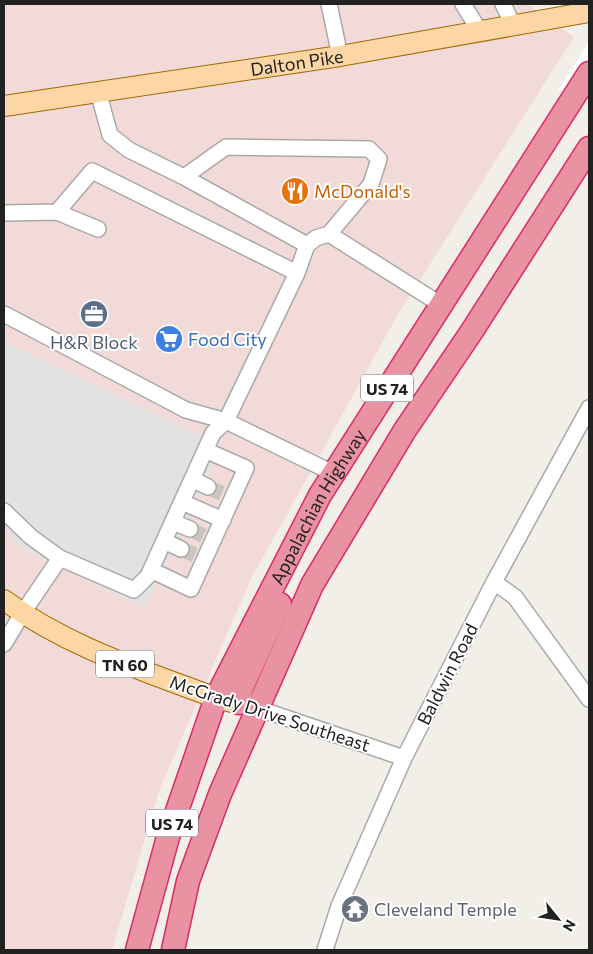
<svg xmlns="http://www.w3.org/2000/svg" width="593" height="954" font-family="Commissioner,sans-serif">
	<rect width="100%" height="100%" fill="#f2efe9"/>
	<!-- commercial -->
	<path fill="#f2dad9" d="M4,4H527L574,37L397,316L251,579L160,788L112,950H4Z"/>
	<!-- parking -->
	<path fill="#e2e2e2" d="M4,342L223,446L145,608L22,549L4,528Z"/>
	<!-- pier -->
	<path fill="#fff" d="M589,42V91L558,90Z"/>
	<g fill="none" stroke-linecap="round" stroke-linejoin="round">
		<!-- minor-tunnel -->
		<path stroke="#c8c6c1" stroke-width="15" stroke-dasharray="15 8" stroke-linecap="butt" d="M208,487L223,494
			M190,529L204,536
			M181,549L195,555"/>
		<defs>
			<path id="minor" d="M329,4L340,56
				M463,4L479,30
				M503,4L513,25
				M98,91L110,135L129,150L184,177L307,245
				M184,177L226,147L369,149L379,159L371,184L329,234
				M57,212L98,229
				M4,213L57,212L92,171L297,273
				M4,314L186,410L226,421L333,473
				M192,479L208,487
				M182,502L223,520
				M4,511L31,537L60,558L134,590L148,576L213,433L226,421L297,273L307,245L316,238L329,234L440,304
				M173,522L190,529
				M164,541L181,549
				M151,570L191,589L246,468L205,450
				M494,582L515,597L589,699
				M4,644L22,614L60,558
				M257,708L404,758
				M325,950L339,906L404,758L494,582L589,408"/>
			<g id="major">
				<path id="s1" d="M4,106L340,56L589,12"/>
				<path d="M4,600C68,647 142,670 216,698L232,702"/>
			</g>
			<g id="highway">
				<path d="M239,703L241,691L244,683L280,604"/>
				<path id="s2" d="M137,950L168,837L216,698L320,495L589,73"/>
				<path d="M173,950L188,881L220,794L312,585L405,430L472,331L589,148"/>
			</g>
		</defs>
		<!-- minor casing -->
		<use href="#minor" stroke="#a9a9a9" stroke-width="18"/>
		<!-- major casing -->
		<use href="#major" stroke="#a06b00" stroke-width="22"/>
		<!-- highway casing -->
		<use href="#highway" stroke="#dc2a67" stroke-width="25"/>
		<!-- minor -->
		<use href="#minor" stroke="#fff" stroke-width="15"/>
		<!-- major -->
		<use href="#major" stroke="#fcd6a4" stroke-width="20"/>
		<!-- highway -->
		<use href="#highway" stroke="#e892a2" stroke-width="22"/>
	</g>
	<!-- icons -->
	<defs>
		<symbol id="restaurant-disc" viewBox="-11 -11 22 22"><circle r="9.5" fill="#e8710a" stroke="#fff"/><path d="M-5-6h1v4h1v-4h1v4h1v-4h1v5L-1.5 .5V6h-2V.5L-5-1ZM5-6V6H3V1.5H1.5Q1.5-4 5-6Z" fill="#fff"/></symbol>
		<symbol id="office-disc" viewBox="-11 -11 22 22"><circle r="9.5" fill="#5c6f8a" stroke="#fff"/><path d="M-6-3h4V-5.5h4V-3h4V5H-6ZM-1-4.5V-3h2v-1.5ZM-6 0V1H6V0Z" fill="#fff"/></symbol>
		<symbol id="supermarket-disc" viewBox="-11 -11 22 22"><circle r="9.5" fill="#3f7fe0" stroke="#fff"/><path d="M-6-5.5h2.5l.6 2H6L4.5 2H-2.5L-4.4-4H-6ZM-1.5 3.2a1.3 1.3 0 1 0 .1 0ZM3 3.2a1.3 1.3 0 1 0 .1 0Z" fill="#fff"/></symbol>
		<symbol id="temple-disc" viewBox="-11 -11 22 22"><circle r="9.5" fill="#6b7280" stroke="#fff"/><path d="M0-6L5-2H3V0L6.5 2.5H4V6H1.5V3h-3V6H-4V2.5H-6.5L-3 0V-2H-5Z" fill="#fff"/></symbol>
	</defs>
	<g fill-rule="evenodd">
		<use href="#restaurant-disc" x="279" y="175" width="32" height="32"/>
		<use href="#office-disc" x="78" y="298" width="32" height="32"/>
		<use href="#supermarket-disc" x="153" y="323" width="32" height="32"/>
		<use href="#temple-disc" x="339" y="893" width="32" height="32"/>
	</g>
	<g text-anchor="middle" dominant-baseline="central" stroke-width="4" stroke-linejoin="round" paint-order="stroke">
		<!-- shield labels -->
		<g fill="#fff" stroke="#646464" stroke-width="1">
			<rect x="361" y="374.5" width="52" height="27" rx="4"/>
			<rect x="96" y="650.5" width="58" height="27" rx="4"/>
			<rect x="146" y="809.5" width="52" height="27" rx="4"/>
		</g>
		<g font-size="16" font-weight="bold" fill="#222">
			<text x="387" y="388">US 74</text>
			<text x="125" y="664">TN 60</text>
			<text x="172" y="823">US 74</text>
		</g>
		<!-- street labels -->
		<g font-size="18" fill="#222" stroke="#fff">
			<text stroke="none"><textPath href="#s1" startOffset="296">Dalton Pike</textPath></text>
			<text stroke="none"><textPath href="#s2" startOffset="481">Appalachian Highway</textPath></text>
			<text transform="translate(447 674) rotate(-63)">Baldwin Road</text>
			<text transform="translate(270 713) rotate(18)">McGrady Drive Southeast</text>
		</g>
		<!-- food labels -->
		<g font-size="18" fill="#c56008" stroke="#fff" text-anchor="start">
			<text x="314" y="191">McDonald's</text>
		</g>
		<!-- shop labels -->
		<g font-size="18" fill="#366cbe" stroke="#fff" text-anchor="start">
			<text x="188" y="339">Food City</text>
		</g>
		<!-- service labels -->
		<g font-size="18" fill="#4e5e75" stroke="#fff">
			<text x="94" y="342">H&amp;R Block</text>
		</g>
		<!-- worship labels -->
		<g font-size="18" fill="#5b616d" stroke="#fff" text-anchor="start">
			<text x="374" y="909">Cleveland Temple</text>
		</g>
	</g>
	<!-- border -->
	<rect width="593" height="954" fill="none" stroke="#222222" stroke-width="10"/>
	<!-- north arrow -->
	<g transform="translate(558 919) rotate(120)" stroke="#ffffff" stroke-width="4" paint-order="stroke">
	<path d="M0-4L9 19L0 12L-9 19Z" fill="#222222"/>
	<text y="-8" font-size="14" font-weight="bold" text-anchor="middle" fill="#222222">N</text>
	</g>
</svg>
